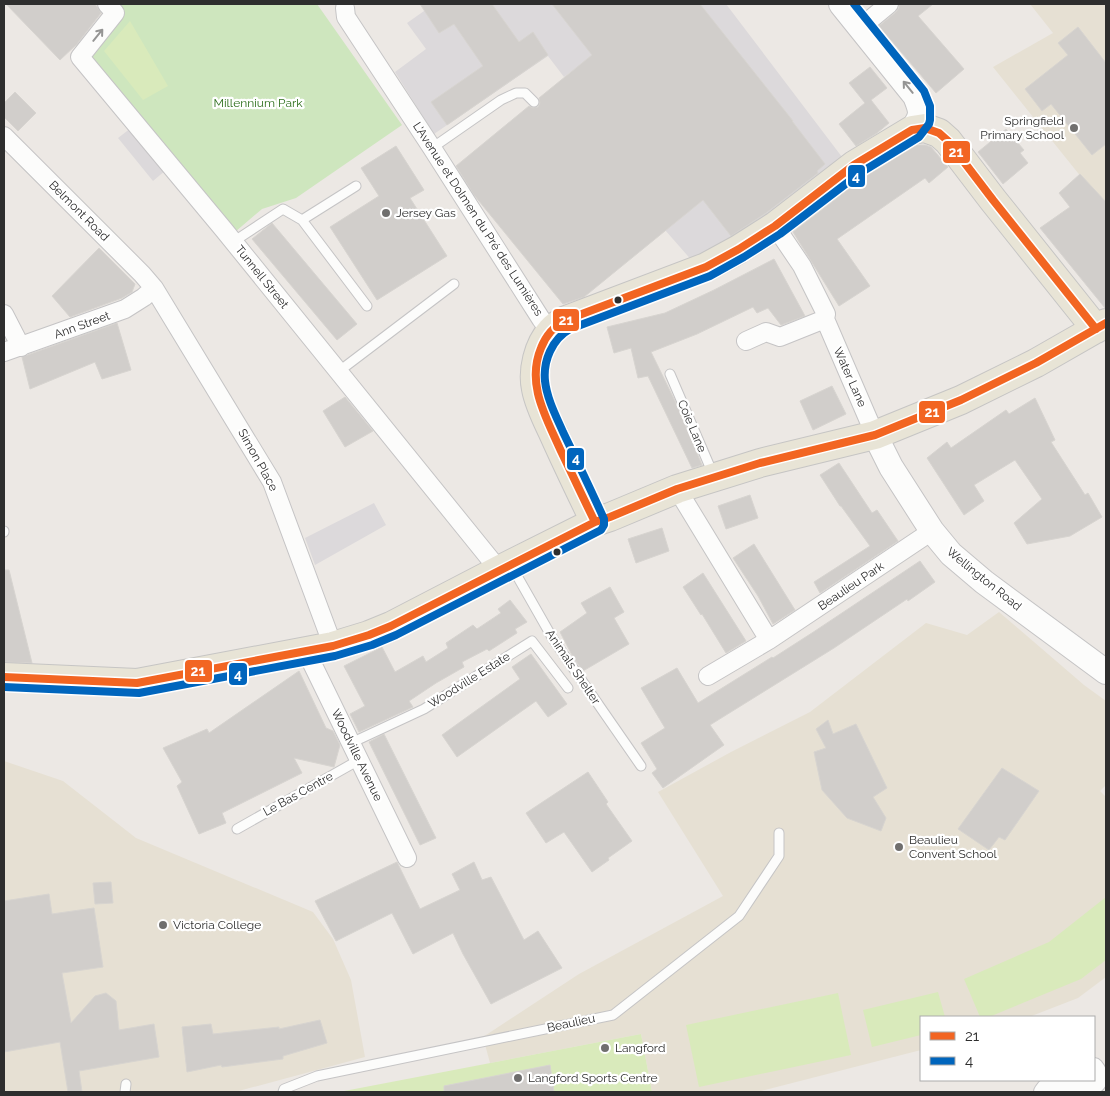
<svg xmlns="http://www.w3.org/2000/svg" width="1110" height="1096" font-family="Raleway,sans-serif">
	<rect width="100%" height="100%" fill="#ece8e4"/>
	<!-- industrial -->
	<path fill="#dcd9db" d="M434,4H726L842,157L769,220L694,263L665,230L576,68L564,77L548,56L434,134L395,72L426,49L407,23Z
		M131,128L166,170L153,181L118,138Z
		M374,503L386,525L315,565L305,538Z"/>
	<!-- education -->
	<path fill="#e6e0d3" d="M1030,4H1106V208L993,67L1053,33Z
		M999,612L1084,685L1106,701V785L1100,791L1106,797V977L1078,998L1029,1017H921V1050L757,1092H652L641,1034L490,1063L483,1037L579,974L723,896L658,792L731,752L810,712L926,623L967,635Z
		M4,761L63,781L136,838L313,912L333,939L351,980L365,1057L235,1092H4Z"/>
	<!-- green -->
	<path fill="#cee6be" d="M118,4H317L402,125L296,198L262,209L235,232L91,56L125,13Z"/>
	<!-- pitch -->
	<path fill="#d9eabb" d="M130,21L168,86L143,100L104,51Z
		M1106,897V960L1081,979L989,1017H980L964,979L1049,942Z
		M938,992L945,1017H921V1035L872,1047L863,1010Z
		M838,993L851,1055L699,1087L686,1025Z
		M641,1034L652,1092H339Z"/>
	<!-- building -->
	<path fill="#d1cecb" stroke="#d7d4d0" d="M6,4H95L101,13L77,44L60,60Z
		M420,4H492L519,42L533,32L548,55L447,125L431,102L483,66L454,24L439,33Z
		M552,4H700L793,121H792L825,164L817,171L818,173L766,213L731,236L703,200L584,297L563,304L474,195L456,166L529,106L533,108L538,107L540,103L539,98L592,55Z
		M899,4H933L918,16L964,69L936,93L879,26L896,12L899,8Z
		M1078,27L1106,63V144L1092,155L1051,104L1042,111L1025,89L1068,55L1058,43Z
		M870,67L887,88L871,100L889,123L877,133L856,146L839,124L865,103L849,83Z
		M15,92L36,113L18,131L4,117V103Z
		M1006,129L1024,150L1020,153L1028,163L1003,184L978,152Z
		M917,145H925L931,147L948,167L929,183L925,178L837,239L870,286L839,306L793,232L863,178Z
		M396,146L424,190L410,198L447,256L377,300L330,227L379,196L361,168Z
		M1080,174L1106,202V307L1105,308L1040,228L1070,207L1059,193Z
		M272,223L357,324L337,340L252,239Z
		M99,248L135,284L132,292L122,298L70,317L52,296Z
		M774,259L805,316L781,325L768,308L757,313L753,307L697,334L651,352L675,401L702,465L692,468L648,376L638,378L631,348L614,353L607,327L665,313L714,290Z
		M117,323L131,370L102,379L95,362L30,389L22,357Z
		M832,386L846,414L813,430L800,401Z
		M345,397L373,431L345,447L323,411Z
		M1035,398L1055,440L1051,442L1085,495L1088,493L1102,517L1070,536L1027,544L1014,523L1042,499L1015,460L974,485L984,501L964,515L927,458L947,442L951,448L1006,410L1009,414Z
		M839,463L872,513L877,510L898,541L820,593L814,582L870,546L841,506H840L820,475Z
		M750,495L758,518L726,529L718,506Z
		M662,528L669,551L636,563L628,539Z
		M754,544L795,610L773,624L758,596L733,558Z
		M920,561L935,582L908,601L907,599L834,648L710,725L724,745L663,788L652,773L657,769L641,743L665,728L641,688L677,668L698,703L772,657L773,658L815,631Z
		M4,570H9L32,663L4,662Z
		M703,573L746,641L726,653L702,614L701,615L683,587Z
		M610,587L624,612L614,618L629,644L583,671L573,657L560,632L587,613L581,603Z
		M510,600L527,622L515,629L517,633L489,651L487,649L462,662L464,667L436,683L409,701L413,707L359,732L350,714L365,706L344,666L382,647L395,672L423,656L426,662L448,648L446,643L473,625L477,629L501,613L498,609Z
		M531,654L567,704L548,717L536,701L457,757L442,735L520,679L512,667Z
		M299,671L326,728L333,731L340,745L334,767L294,758L302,773L222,813L226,823L199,834L177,786L182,782L163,748L207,729L209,733Z
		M828,720L833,734L856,724L887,788L873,797L886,818L881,831L847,818L822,790L814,752L826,748L816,729Z
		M384,734L436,838L420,845L369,742Z
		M1002,768L1039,791L1005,840L999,837L989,850L958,829Z
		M588,772L608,802L606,804L632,841L608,858L609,860L592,872L564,832L546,843L526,813Z
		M397,862L420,909L460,890L452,874L474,862L482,880L491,877L524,940L538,931L562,968L491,1004L463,954L453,933L413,954L392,913L336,941L315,901Z
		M111,882L113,903L95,904L93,883Z
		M49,894L52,914L94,908L103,967L62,973L71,1023L95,996L106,993L116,1001L119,1030L154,1024L159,1057L79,1071L82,1092H68L60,1042L4,1052V901Z
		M320,1020L327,1043L283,1056V1059L222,1067L221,1065L187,1072L182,1027L211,1024L213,1034L279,1027V1029Z
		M550,1065L554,1092H444V1086Z"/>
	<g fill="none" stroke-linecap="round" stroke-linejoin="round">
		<defs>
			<path id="lane" d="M432,148L501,100L516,93H525L534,102
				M302,220L367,306
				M233,242L283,209L302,220L356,186
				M338,372L454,284
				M670,374L713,474
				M4,531V532
				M512,567L553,639L641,766
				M351,743L424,709L532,641L568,688
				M237,829L359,760
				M125,1092L126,1084
				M283,1092L284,1089L317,1076L613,1015L739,916L779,856V833"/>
			<path id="street" d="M107,4L115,13L80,57L224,230L499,570
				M345,8L346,17L432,148L541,319L550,331
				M860,28L889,4
				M4,136L142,274L154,288L272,482L333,646
				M4,314L21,347
				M825,319L875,435
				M746,341L766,332L780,337L825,319L826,314L802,266L775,226
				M4,352L125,309L144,297L154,288
				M677,489L769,640
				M306,651L407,858
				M708,676L769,640L932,531
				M1071,1080C1079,1096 1110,1086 1094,1067
				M1043,1092L1046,1088L1071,1081"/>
			<path id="secondary" d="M841,4L915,96C922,113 922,115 912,130
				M875,435L891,467L932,531L951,554L984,582L1106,672"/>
			<path id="primary" d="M595,522C581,493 567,464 554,435C547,420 539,405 536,389C532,371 538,345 551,331C555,326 560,323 566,320L706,267L739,249L775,226L854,165L912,130L925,128L939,133L948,141L993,200L1096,329
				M4,677L137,683L333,646L369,635L391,626L499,570L595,522L610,517L677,489L760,463L875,435L961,400L1036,363L1106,323"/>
		</defs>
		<!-- lane casing -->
		<use href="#lane" stroke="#c5c4c5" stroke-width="11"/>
		<!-- street casing -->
		<use href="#street" stroke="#c5c4c5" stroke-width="20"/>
		<!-- secondary casing -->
		<use href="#secondary" stroke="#c5c4c5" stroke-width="26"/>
		<!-- primary casing -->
		<use href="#primary" stroke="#c6c5c4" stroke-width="30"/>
		<!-- lane -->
		<use href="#lane" stroke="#fcfcfb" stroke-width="9"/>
		<!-- street -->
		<use href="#street" stroke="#fcfcfb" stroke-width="18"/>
		<!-- secondary -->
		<use href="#secondary" stroke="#fcfcfb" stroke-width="24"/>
		<!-- primary -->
		<use href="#primary" stroke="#e8e4d6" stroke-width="28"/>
		<defs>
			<path id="bus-1" d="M595,522C583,498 572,474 560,449C546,417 526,384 541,348C546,335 554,326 566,320L706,267L739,249L775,226L854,165L912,130L925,128L939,133L948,141L993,200L1096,329
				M4,677L137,683L333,646L369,635L391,626L595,522L610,517L677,489L760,463L875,435L961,400L1036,363L1106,323"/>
			<path id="bus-2" d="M4,687L139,693L335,656L372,645L396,635L601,530L604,525V519C591,490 577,461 563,432C556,416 547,399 545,381C543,361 552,339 570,329L710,276L744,257L780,234L860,173L919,137L929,124L930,120V106L924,91L854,4"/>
		</defs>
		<!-- bus-1 casing -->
		<use href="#bus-1" stroke="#fff" stroke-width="11"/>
		<!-- bus-2 casing -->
		<use href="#bus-2" stroke="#fff" stroke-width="11"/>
		<!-- bus-1 -->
		<use href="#bus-1" stroke="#f26522" stroke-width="8"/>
		<!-- bus-2 -->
		<use href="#bus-2" stroke="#0065bd" stroke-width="8"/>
	</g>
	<!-- one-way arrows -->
	<defs><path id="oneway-shaft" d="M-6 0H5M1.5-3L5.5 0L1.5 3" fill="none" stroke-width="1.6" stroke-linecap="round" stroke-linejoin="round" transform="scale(1.25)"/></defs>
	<g stroke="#959594">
		<use href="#oneway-shaft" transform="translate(98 35) rotate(-51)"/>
		<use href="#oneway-shaft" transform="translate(908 87) rotate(-129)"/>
	</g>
	<!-- markers -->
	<g fill="#706f6e" stroke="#fff" stroke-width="2">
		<circle cx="1074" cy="128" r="5"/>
		<circle cx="386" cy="213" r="5"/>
		<circle cx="899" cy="847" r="5"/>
		<circle cx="163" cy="925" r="5"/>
		<circle cx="605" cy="1048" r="5"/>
		<circle cx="518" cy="1078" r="5"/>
	</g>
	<g fill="#2e2e2e" stroke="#fff" stroke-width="2">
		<circle cx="618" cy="300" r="4.5"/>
		<circle cx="557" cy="552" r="4.5"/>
	</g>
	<g text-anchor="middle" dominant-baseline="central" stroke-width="4.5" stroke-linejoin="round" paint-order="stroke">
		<!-- park labels -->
		<g font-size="12" fill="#2c6e1b" stroke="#fff">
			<text x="258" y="103">Millennium Park</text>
		</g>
		<!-- poi labels -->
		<g font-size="12" fill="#2e2e2e" stroke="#fff" text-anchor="start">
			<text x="1064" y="121" text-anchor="end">Springfield<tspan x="1064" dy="14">Primary School</tspan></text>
			<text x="396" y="213">Jersey Gas</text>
			<text x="909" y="840">Beaulieu<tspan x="909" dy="14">Convent School</tspan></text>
			<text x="173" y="925">Victoria College</text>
			<text x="615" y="1048">Langford</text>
			<text x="528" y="1078">Langford Sports Centre</text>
		</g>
		<!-- street labels -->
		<g font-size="12" fill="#2e2e2e" stroke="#fff">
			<text transform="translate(79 211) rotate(45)">Belmont Road</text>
			<text transform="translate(478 219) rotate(57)">L'Avenue et Dolmen du Pré des Lumières</text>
			<text transform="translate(262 277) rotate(51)">Tunnell Street</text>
			<text transform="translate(82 325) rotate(-20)">Ann Street</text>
			<text transform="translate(850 377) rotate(66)">Water Lane</text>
			<text transform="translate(692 426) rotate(67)">Coie Lane</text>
			<text transform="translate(258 460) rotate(61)">Simon Place</text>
			<text transform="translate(984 579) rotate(39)">Wellington Road</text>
			<text transform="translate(851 586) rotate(-34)">Beaulieu Park</text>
			<text transform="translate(573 667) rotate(56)">Animals Shelter</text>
			<text transform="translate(469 680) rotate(-32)">Woodville Estate</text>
			<text transform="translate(357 755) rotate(64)">Woodville Avenue</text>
			<text transform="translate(298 794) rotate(-29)">Le Bas Centre</text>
			<text transform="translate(571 1023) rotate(-12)">Beaulieu</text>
		</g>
	</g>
	<g stroke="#fff" stroke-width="2">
		<rect x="942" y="140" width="29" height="24" rx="5" fill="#f26522"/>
		<rect x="847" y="164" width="19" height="24" rx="5" fill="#0065bd"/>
		<rect x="552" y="308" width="28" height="24" rx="5" fill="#f26522"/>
		<rect x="918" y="400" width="28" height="24" rx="5" fill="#f26522"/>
		<rect x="566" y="447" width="19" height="24" rx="5" fill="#0065bd"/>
		<rect x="184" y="659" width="29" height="24" rx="5" fill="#f26522"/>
		<rect x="228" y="662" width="20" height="24" rx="5" fill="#0065bd"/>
	</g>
	<g font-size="14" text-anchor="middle" font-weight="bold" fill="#fff">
		<text x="956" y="157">21</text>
		<text x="856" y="181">4</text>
		<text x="566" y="325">21</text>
		<text x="932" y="417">21</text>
		<text x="576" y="463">4</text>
		<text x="198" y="676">21</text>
		<text x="238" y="679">4</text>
	</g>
	<!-- border -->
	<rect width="1110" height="1096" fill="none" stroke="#2e2e2e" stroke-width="10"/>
	<!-- legend -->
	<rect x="920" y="1016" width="175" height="65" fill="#ffffff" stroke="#ababab"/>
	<rect x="930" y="1032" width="25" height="8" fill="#f26522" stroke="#ababab"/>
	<text x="965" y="1041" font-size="15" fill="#2e2e2e">21</text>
	<rect x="930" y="1057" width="25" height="8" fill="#0065bd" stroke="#ababab"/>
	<text x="965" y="1066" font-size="15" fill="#2e2e2e">4</text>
</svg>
